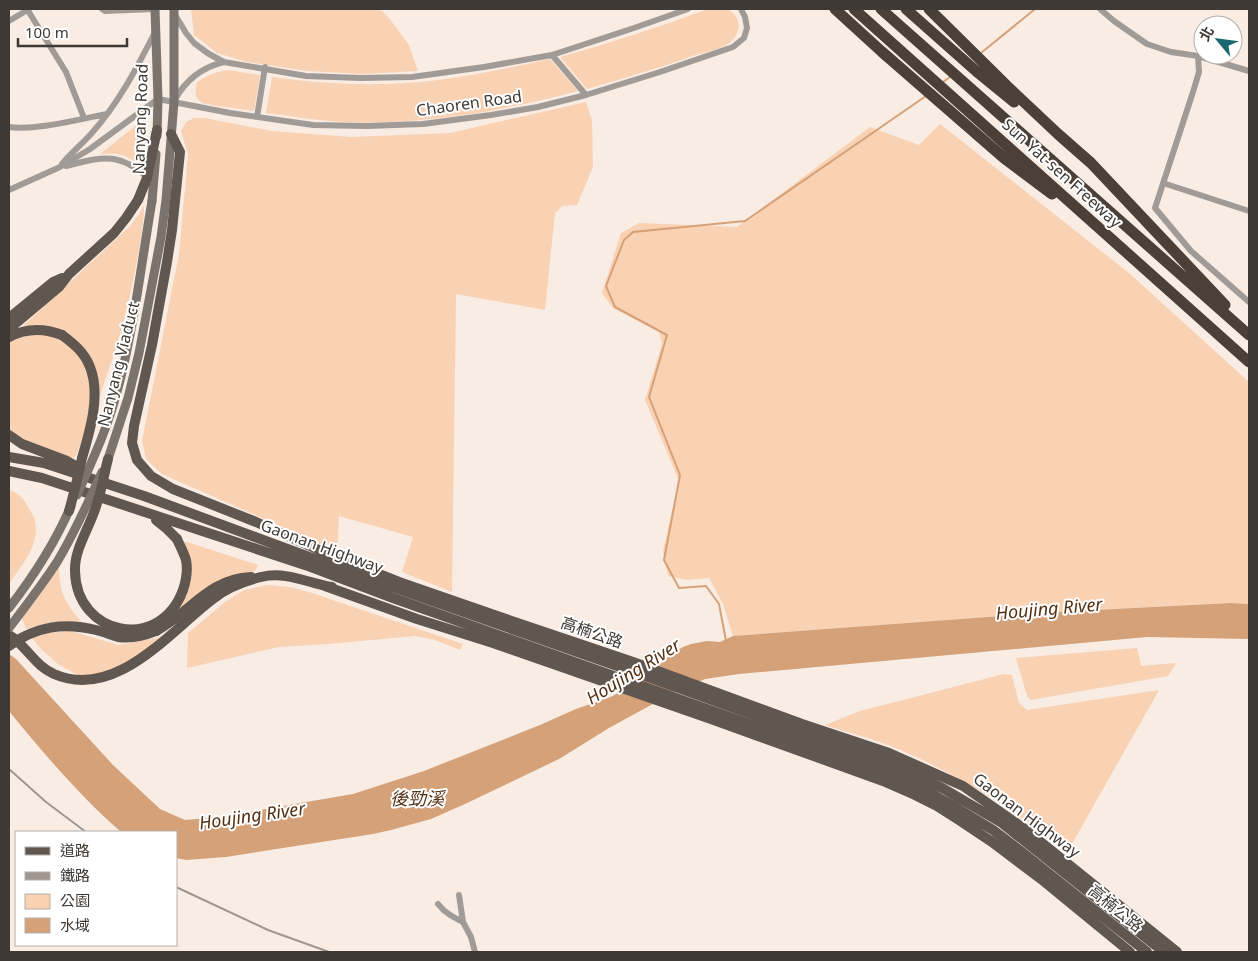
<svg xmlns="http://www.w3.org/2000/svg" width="1258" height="961" font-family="'Noto Sans','Noto Sans TC',sans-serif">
	<rect width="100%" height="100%" fill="#f9ece3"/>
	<!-- green -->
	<path fill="#f9d1b3" d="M191,9H380L389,18L409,45L418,71L363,74L307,71L247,62L217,53L194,35Z
		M708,9C713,9 722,7 727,9C744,17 741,37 726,45C715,51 701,53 690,57C656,69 621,79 587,89L560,57C610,43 659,27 708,9Z
		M550,59L578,91C502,111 424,125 345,122C319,121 292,116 266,113L272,77C316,83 361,86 406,83C455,80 503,69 550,59Z
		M228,70L260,75L254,111L211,105L202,103L196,97C196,93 195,88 196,85C199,77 220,71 228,70Z
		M586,102L592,120L593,167L577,205L562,206L555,213L545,310L456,294L452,592L402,572L413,537L339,516L337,551L162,474L146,459L142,441L179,254L188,155L181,131L186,122L194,118H205L272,131L351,137L450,133Z
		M143,120L146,121C149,135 141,150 136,162C121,153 117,153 100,154Z
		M940,124L1129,273L1249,382V604L1231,603L1056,612L733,636L723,604L709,578L687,580L668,576L663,551L679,481L645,400L662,344L659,332L613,308L602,293L621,233L639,223L737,227L870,127L919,145Z
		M144,205C144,221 141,238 138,254C127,324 103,391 76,456L72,458L24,440L9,430V339L130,226L139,214Z
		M9,490C18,492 24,499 28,507C31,512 34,517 35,521C40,544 23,564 11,581L9,582Z
		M184,542H187L258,565L255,571L240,574L166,621L182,599Z
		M59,563C59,594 64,601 83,624C64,618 44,624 26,629L22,618Z
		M267,585L290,587L309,592L463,644L460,650L435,640L415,636L328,644L279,647L187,668L188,633L225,602L244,590Z
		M71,631L118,645L162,637L129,662L91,677L78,675L59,665L41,649L31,637L48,633Z
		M1137,648L1141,666L1176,663L1168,676L1031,700L1027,696L1016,658Z
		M1004,674L1012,675L1019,703L1027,710L1159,690L1068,851C1015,812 959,774 898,749C874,739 849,733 825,725L860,711Z"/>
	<!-- water -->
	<path fill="#d4a179" d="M1231,603L1249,604V639L1147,637L739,674L705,679L673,693L609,728L559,759L465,804L431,819L391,830L373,834L226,857L186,860L176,858V832H121C80,796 44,754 9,711V654L16,659L113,765L160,809L185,820L220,817L353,794L424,771L540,725L576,709L613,696L664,661L671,654L683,647L691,644L707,641L720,642L733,636L1056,612Z"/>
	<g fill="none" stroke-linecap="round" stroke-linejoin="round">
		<!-- stream -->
		<path stroke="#d4a179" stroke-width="2" d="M981,53L1035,9
			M943,82L951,76
			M726,641L719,604L706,586L679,588L664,560L680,475L649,397L667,335L615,307L606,286L624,240L633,232L745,221L926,96"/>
		<!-- street -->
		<path stroke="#a19b97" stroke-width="6" d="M27,9L66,72L84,118
			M102,9L105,11L155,9
			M1100,9L1114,21L1147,44L1171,52L1198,56L1199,72L1193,92L1155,208L1191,251L1249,302
			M174,13L186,33L194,43L209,54L224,62L306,76L361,78L412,77L484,67L552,55L634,28L688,9
			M9,21L29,9
			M552,55L586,95
			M1198,56L1249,71
			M174,101C185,81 202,67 224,62
			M257,117L265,67
			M9,127C36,131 79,119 107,114
			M62,164C71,153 82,144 91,134C118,104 137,68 155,32
			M66,166C102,157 119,151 149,179
			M1163,183L1249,211
			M9,190L60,167L90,149L158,99L230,113L313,125L367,126L423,124L491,115L538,107L586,95L660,72L733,47L744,38L747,28L745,17L741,9
			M459,895L463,922L471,937L475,952
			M438,904C445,913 453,917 463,922"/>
		<!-- secondary -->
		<path stroke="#7b746e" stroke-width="9" d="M155,9L158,99L157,136
			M152,201L156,154
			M108,459L128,398L139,353L161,237L166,200L174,102V9"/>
		<!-- primary -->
		<path stroke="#615751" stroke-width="10" d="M171,134L180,152L172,230L167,262L152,345L134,426L132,443L137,460L151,476L173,489L256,522L355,566
			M9,318L53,282L62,278
			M9,329L59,287L69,274L114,233L126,218L138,200L147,178L157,130
			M9,337C26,328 44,328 62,335
			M9,435L22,444L67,461L83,470
			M9,457L44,463L144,496L347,571L623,668L887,763L922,778L944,789L1002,823L1164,952
			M9,471L42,478L311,567L393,598L885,772L917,786L955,807L993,830L1023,853L1147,952
			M156,520L166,528L177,539
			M351,563L399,582L503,618L633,662L802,724L889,753L963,786L1022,827L1177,952
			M325,586L417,619L493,643L711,719L883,781L915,795L937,806L959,820L992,842L1041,879L1130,952
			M156,631C191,612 208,579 251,577
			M9,635C14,638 19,642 23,647C34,658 39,667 54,674C116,701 170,631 213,599C226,588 245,581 261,577C286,571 308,583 332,587"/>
		<!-- highway -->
		<path stroke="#4a4038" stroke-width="11" d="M835,9L881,51L1004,158L1052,194
			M854,9L1249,362
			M881,9L1249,335
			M906,9L976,71L1014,102
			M929,9L1007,86L1058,134L1091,163L1225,305"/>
		<!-- rail -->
		<path stroke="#9f968f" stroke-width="2" d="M9,769L46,802L86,832
			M176,887L268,930L329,952"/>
		<!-- secondary-bridge -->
		<path stroke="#7b746e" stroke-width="9" d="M77,495C92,461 108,427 117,392C134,329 141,265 152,201
			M9,608C33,577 55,543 71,506
			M9,628C25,607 42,585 57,562C74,534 88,503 102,472"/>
		<!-- primary-bridge -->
		<path stroke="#615751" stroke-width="10" d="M62,335C74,344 85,353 90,367C101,395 90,431 82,458C78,476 74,494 69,511
			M108,459C104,474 102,489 97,503C91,526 74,548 75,571C76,636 160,653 183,590C186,581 188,570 186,560C184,553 180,546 177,539
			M9,646C36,626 64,622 96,630C104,632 111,635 118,637C132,639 144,636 156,631"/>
	</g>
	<g text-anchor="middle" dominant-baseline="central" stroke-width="4" stroke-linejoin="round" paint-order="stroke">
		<!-- street labels -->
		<g font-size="16" fill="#3e3935" stroke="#fff">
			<text transform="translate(469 103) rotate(-8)">Chaoren Road</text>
			<text transform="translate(140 119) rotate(-88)">Nanyang Road</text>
			<text transform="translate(1062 173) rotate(42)">Sun Yat-sen Freeway</text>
			<text transform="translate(118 364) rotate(-76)">Nanyang Viaduct</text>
			<text transform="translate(322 546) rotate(20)">Gaonan Highway</text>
			<text transform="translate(592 632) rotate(19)">高楠公路</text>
			<text transform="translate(1027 815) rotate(37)">Gaonan Highway</text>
			<text transform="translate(1116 908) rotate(39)">高楠公路</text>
		</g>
		<!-- water labels -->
		<g font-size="18" font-style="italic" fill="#543113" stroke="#fff">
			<text transform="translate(1049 608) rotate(-5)">Houjing River</text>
			<text transform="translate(633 671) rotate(-32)">Houjing River</text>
			<text x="417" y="798">後勁溪</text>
			<text transform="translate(252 815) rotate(-8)">Houjing River</text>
		</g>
	</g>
	<!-- border -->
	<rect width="1258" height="961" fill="none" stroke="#3e3935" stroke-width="20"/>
	<!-- legend -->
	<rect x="15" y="831" width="162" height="115" fill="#ffffff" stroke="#b2b0ae"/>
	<rect x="25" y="847" width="25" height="8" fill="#615751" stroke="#b2b0ae"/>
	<text x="60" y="856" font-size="15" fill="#3e3935">道路</text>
	<rect x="25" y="872" width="25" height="8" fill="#9f968f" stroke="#b2b0ae"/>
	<text x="60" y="881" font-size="15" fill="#3e3935">鐵路</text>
	<rect x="25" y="894" width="25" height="15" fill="#f9d1b3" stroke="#b2b0ae"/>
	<text x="60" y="906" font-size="15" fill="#3e3935">公園</text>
	<rect x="25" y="918" width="25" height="15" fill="#d4a179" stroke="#b2b0ae"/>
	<text x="60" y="931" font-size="15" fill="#3e3935">水域</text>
	<!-- north arrow -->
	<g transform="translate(1218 40) rotate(299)"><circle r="24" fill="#ffffff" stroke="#b2b0ae"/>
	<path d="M0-4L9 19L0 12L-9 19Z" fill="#1c6771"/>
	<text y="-8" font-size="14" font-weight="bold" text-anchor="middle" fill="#3e3935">北</text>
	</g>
	<!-- scale -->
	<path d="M18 38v8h109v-8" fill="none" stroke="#3e3935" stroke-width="2.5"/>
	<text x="25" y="38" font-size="15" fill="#3e3935" stroke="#ffffff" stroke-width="4" paint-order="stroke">100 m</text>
</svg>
